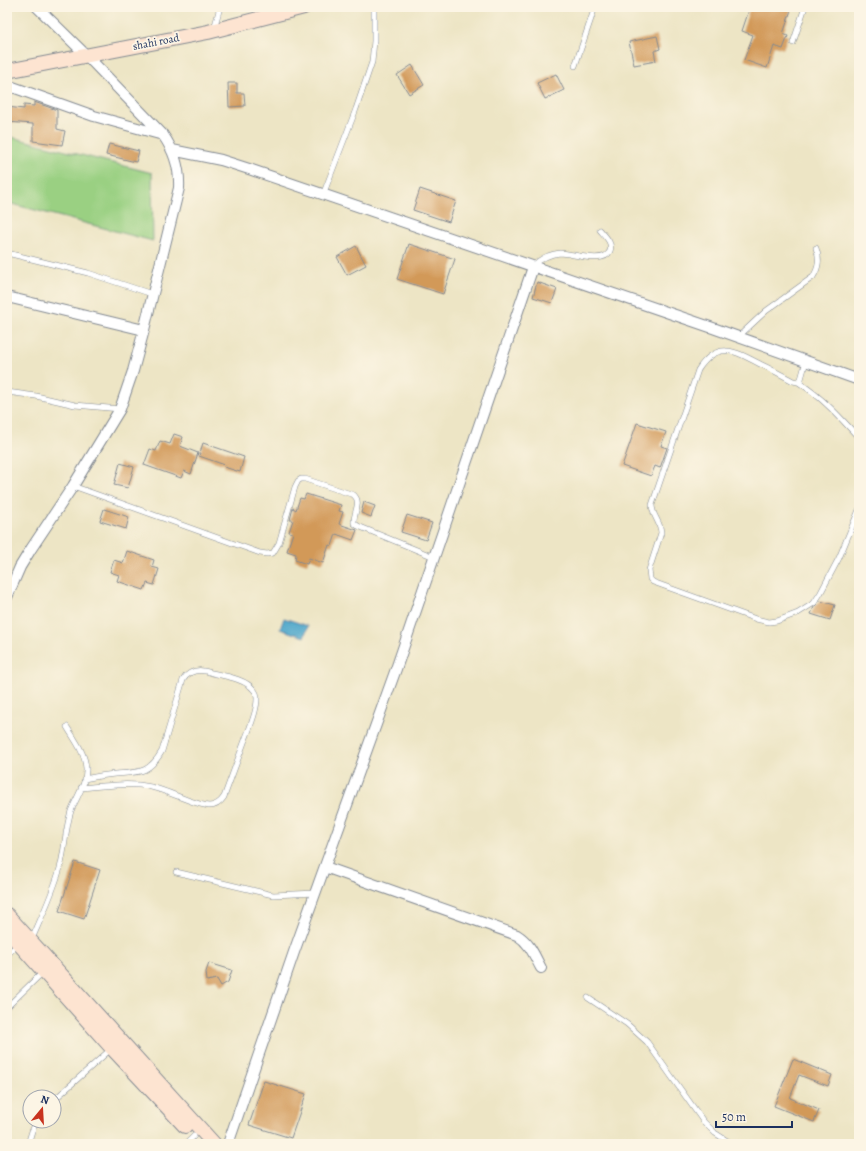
<svg xmlns="http://www.w3.org/2000/svg" width="866" height="1151" font-family="Alegreya,serif">
	<rect width="100%" height="100%" fill="#fcf5e5"/>
	<filter id="ink" filterUnits="userSpaceOnUse"><feTurbulence type="fractalNoise" baseFrequency=".025" numOctaves="2"/><feDisplacementMap in="SourceGraphic" scale="8" xChannelSelector="R" yChannelSelector="G"/><feConvolveMatrix kernelMatrix="1 2 1 2 8 2 1 2 1" color-interpolation-filters="sRGB"/></filter>
	<filter id="wash" filterUnits="userSpaceOnUse"><feTurbulence type="fractalNoise" baseFrequency=".012" numOctaves="4" result="noise"/><feDisplacementMap in="SourceGraphic" scale="16" xChannelSelector="R" yChannelSelector="G"/><feGaussianBlur stdDeviation="0.9" result="paint"/><feColorMatrix in="noise" values="0 0 0 0 0 0 0 0 0 0 0 0 0 0 0 0 0 1.4 0 .05"/><feComposite in="paint" operator="in"/></filter>
	<g filter="url(#wash)">
		<rect width="100%" height="100%" fill="#ede5c5"/>
		<!-- green -->
		<path fill="#9ad082" stroke="#5a8070" d="M7,136L152,173L153,241L12,204L7,193Z"/>
		<!-- water -->
		<path fill="#4ca6ca" stroke="#346a94" d="M284,618L308,626L304,637L280,629Z"/>
		<g id="blocks">
			<!-- building -->
			<path fill="#d29959" d="M750,7H792L783,34L788,36L783,49L774,46L767,68L744,60L753,35L742,31Z
				M657,36L660,49L654,51L656,61L634,65L629,42Z
				M412,65L424,85L409,94L397,75Z
				M556,74L564,90L545,99L537,83Z
				M228,83H237V93H244L245,106L229,107Z
				M34,102L57,110V129L65,131L62,145L33,141V124L7,122V107L24,109V105L34,106Z
				M109,144L139,151L136,162L106,155Z
				M420,189L456,201L449,222L413,210Z
				M409,244L455,259L443,294L397,279Z
				M356,246L366,265L347,275L337,257Z
				M537,282L557,289L552,303L533,297Z
				M637,423L666,432L661,446L667,448L660,468L655,466L651,476L622,466Z
				M174,434L183,437L180,446L198,453L191,474L184,471L181,478L144,465L150,449L156,451L160,441L170,444Z
				M203,443L244,457L240,472L224,467L225,465L199,456Z
				M120,463L134,467L128,488L114,485Z
				M306,494L341,505L339,511L343,512L339,524L357,530L353,540L336,534L332,546L329,545L323,563L309,558L307,564L295,560L296,554L287,551L293,533L289,532L293,520H290L293,508L296,510L300,498L304,499Z
				M364,502L375,506L371,517L361,513Z
				M104,509L129,517L126,529L100,521Z
				M407,515L432,523L426,540L401,532Z
				M127,551L154,560L152,567L159,569L154,585L147,583L144,590L117,581L119,575L110,572L114,560L123,563Z
				M820,601L835,605L830,620L811,614L814,607Z
				M75,862L100,870L84,919L59,911Z
				M209,963L232,970L228,982L221,986L217,979L207,981L206,972Z
				M793,1059L832,1075L828,1086L799,1075L790,1098L819,1110L814,1122L774,1106Z
				M264,1081L306,1094L291,1138L249,1125Z"/>
		</g>
	</g>
	<g filter="url(#ink)">
		<use href="#blocks" fill-opacity="0" stroke="#848a92" stroke-width="1"/>
		<g fill="none" stroke-linecap="round" stroke-linejoin="round">
			<defs>
				<path id="lane" d="M214,29L220,7
					M793,43L805,7
					M575,66L595,7
					M323,195L356,109L372,62L374,41V7
					M7,253L88,273L152,294
					M533,266C541,258 549,254 560,253C572,253 604,265 610,251C613,243 605,236 600,230
					M738,337L766,311L813,277C819,267 820,259 816,248
					M806,361L801,379L798,382L793,381C782,375 771,369 760,364C734,350 717,341 698,370L652,505C652,516 661,522 661,533L649,570L650,579L653,582L756,619L769,622L777,621L798,613L814,603L820,594L839,558L859,510
					M798,382C822,397 840,417 859,438
					M7,392L36,396L75,405L120,409
					M73,486L260,553L267,554L273,553L279,543L295,487L298,481L301,479H305L354,495C362,503 353,513 354,523L358,526L434,557
					M81,788C104,786 128,782 151,787C169,791 192,804 209,806C216,806 220,803 224,797C231,778 238,759 245,740C250,727 257,712 257,699C257,696 256,692 254,690C246,679 225,676 212,673C201,669 190,669 183,680L162,751C149,774 139,772 115,774C105,775 94,777 84,779
					M176,872L273,895L316,893
					M32,939C42,916 53,893 60,868C65,850 65,830 71,811C76,798 87,783 86,768C85,753 75,740 67,727
					M7,955L18,944
					M588,998L627,1024L647,1042L703,1121L715,1133L732,1144
					M7,1007L43,972
					M54,1100L111,1049
					M28,1144L32,1131L37,1121
					M186,1144L194,1136"/>
				<path id="street" d="M7,85L94,116L163,135
					M172,150L221,160L249,169L713,328L859,380
					M7,297L144,330
					M7,597L20,567L31,549L73,486L120,409L133,371L144,330L179,188C180,168 175,152 163,135L86,55L37,7
					M325,867L517,935C530,943 534,955 541,968
					M228,1144L294,952L396,669L533,267"/>
				<path id="secondary" d="M7,71L208,32L304,7
					M7,915L214,1144
					M7,930L112,1048L185,1126"/>
			</defs>
			<!-- lane casing -->
			<use href="#lane" stroke="#848a92" stroke-width="6"/>
			<!-- street casing -->
			<use href="#street" stroke="#848a92" stroke-width="12"/>
			<!-- secondary casing -->
			<use href="#secondary" stroke="#848a92" stroke-width="16"/>
			<!-- lane -->
			<use href="#lane" stroke="#fff" stroke-width="5"/>
			<!-- street -->
			<use href="#street" stroke="#fff" stroke-width="10"/>
			<!-- secondary -->
			<use href="#secondary" stroke="#fde4d1" stroke-width="14"/>
		</g>
	</g>
	<g text-anchor="middle" dominant-baseline="central" stroke-width="3.5" stroke-linejoin="round" paint-order="stroke">
		<!-- street labels -->
		<g font-size="11" fill="#1b2f5e" stroke="#fcf5e5">
			<text transform="translate(156 42) rotate(-11)">shahi road</text>
		</g>
	</g>
	<!-- margin -->
	<rect width="866" height="1151" fill="none" stroke="#fcf5e5" stroke-width="24"/>
	<!-- north arrow -->
	<g transform="translate(42 1109) rotate(18)"><circle r="19" fill="#fcf5e5" stroke="#a2a6af"/>
	<path d="M0-3L7 15L0 10L-7 15Z" fill="#c8321e"/>
	<text y="-6" font-size="11" font-weight="bold" text-anchor="middle" fill="#1b2f5e">N</text>
	</g>
	<!-- scale -->
	<path d="M716 1121v6h76v-6" fill="none" stroke="#1b2f5e" stroke-width="2"/>
	<text x="722" y="1121" font-size="12" fill="#1b2f5e" stroke="#fcf5e5" stroke-width="3" paint-order="stroke">50 m</text>
</svg>
